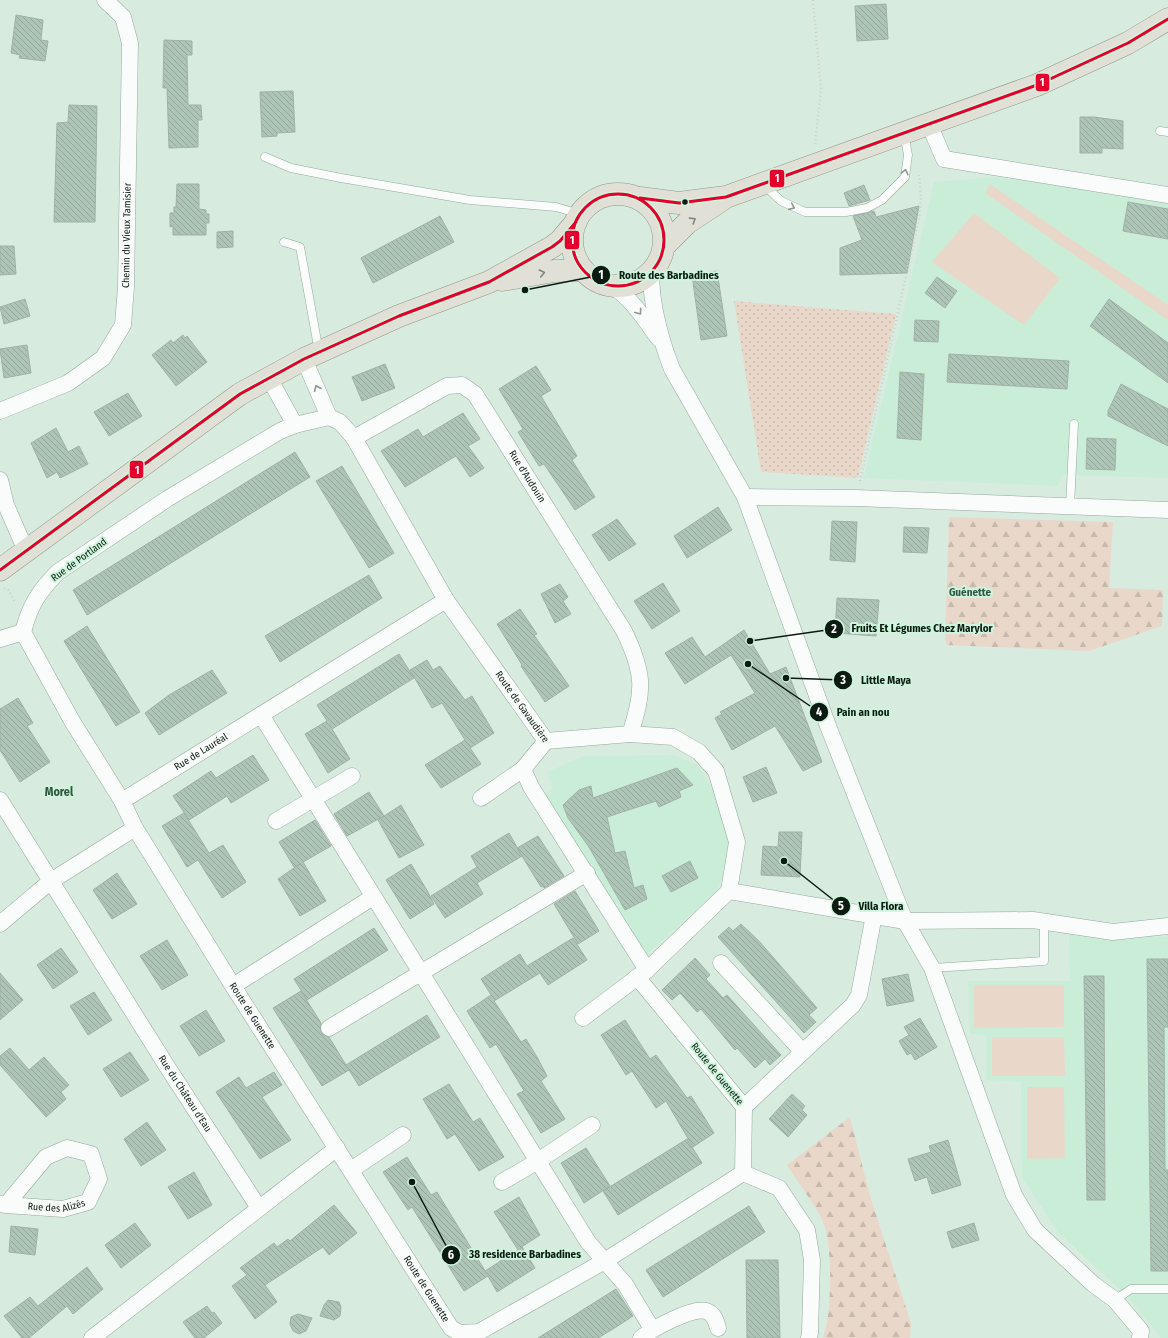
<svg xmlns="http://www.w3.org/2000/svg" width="1168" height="1338" font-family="'Fira Sans Condensed',sans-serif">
	<defs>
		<pattern id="grass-dots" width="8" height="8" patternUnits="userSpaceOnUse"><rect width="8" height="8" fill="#e9d8ca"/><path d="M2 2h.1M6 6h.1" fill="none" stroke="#c7b9ac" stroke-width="1.8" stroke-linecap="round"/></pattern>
		<pattern id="forest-firs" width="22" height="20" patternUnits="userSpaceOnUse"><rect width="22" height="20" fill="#e9d8ca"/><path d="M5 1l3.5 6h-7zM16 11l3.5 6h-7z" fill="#c7b9ac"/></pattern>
		<pattern id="building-back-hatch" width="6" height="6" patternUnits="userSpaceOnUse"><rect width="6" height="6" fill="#adc5b6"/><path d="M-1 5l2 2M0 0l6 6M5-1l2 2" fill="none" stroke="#94a99b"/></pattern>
	</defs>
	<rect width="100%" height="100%" fill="#d7ecdf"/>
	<!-- built -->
	<path fill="#c9edd6" d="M996,177L1168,201V478L1062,475L1058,486L864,478L934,182Z
		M673,755L698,765L709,784L716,793L727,826L728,846L722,878L716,891L645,956L545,795L553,789L547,772L584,756Z
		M1069,934L1168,937V1338H1161L1129,1298L1058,1232L1022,1177L1021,1082L986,1080V1035L970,1034L968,981H1070Z"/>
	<!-- grass -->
	<path fill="url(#grass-dots)" d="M734,301L896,314L858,478L761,472Z"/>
	<!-- forest -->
	<path fill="url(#forest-firs)" d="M949,517L1113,522L1109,588L1163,590L1162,626L1089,651L947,645L945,639Z
		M850,1117L870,1196L911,1323L910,1338H823C832,1315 833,1245 823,1222C814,1202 798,1184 787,1165Z"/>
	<!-- garden -->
	<path fill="#e9d8ca" d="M990,184L1168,305V320L985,193Z
		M974,213L1060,278L1024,325L932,262Z
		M974,985H1064V1027L974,1028Z
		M992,1037H1064L1065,1076H992Z
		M1027,1087H1064L1065,1158L1027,1159Z"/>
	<!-- building -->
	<path fill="url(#building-back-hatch)" stroke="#a1b1a7" d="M886,4L888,39L857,41L855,6Z
		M16,15L43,20L41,40L48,41L45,61L19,58L20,55L11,53Z
		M164,40L192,41V55H187L188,105H201L202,120H198V147L169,148L167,88H163Z
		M293,91L295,132L277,133V136L262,137L260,92Z
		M69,105L97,106L95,222H54L57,123L68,122Z
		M1080,117H1094L1123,121V149L1102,148V153H1080Z
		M177,184H199V209L206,210V214H209V223H206V235H173V226L170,227V213H174V207H176Z
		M864,185L870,200L849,206L844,193Z
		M1128,202L1168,209V239L1123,231Z
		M919,206L907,273L840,275V248L862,240L853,216L874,211L876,217Z
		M440,216L454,242L373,283L361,258Z
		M233,231V247L217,248V232Z
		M0,246H14L16,274L0,275Z
		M717,271L727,336L701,340L692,275Z
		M937,277L957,291L945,308L925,293Z
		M25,299L30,316L4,324L0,307Z
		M1109,299L1168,343V383L1090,326Z
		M915,320L939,321L938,342L914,341Z
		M183,335L185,338L187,336L207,362L176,386L152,355L171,340L173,343Z
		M27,345L31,373L4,378L0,349Z
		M949,354L1069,361L1067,389L947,382Z
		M385,364L395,388L362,401L352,377Z
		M536,366L551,390L541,396L577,456L572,460L595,497L575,510L544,464L539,466L518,432L523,429L499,389Z
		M900,372L924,374L921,440L897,438Z
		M1121,384L1168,409V446L1108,416V411Z
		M128,393L142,416L109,436L94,412Z
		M463,413L480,439L468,446L484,468L470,477L456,456L405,487L381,451L418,429L423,437Z
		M56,428L68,452L79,446L88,464L60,478L57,472L47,478L31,443Z
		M1087,438L1116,439L1115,470L1086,469Z
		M295,452L310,477L87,615L73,590Z
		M342,466L394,553L369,568L316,481Z
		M718,507L732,530L687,558L674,536Z
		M617,519L636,544L609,561L592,535Z
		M832,521L857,522L855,562L830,560Z
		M904,527L929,528L927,553L903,552Z
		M369,575L382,598L280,662L265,636Z
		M663,583L680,611L652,629L634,601Z
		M560,584L568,597L563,601L571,614L555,623L541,594Z
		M837,598L879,600L876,636L835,633Z
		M520,609L537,634L534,635L569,686L545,702L521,666L522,665L497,624Z
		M87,626L140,712L116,726L64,641Z
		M744,630L770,674L786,667L822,762L803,771L775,726L732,750L715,718L722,714L720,712L755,693L731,655L685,684L665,653L692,637L705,657Z
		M399,654L414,678L332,729L350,759L328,773L305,734L327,721L317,705Z
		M427,660L433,670L440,666L465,700L472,696L494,733L470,748L481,764L441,788L425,765L465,740L442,703L432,708L410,670Z
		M212,670L227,693L159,735L145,713L169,695Z
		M18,698L33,723L27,726L50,762L20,782L0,750V709Z
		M253,755L269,780L231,803L227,796L189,820L173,796L211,771L216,778Z
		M766,767L777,793L753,802L743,777Z
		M677,768L693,785L679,791L681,797L659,807L656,801L607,817L615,853L625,851L634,888L643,885L647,899L625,910L589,847L568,818L563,805L579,790L591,786L593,798Z
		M369,792L384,816L347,836L334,814Z
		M401,805L424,845L399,858L378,820Z
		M184,813L209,853L223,845L246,882L222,898L198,860L187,867L162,826Z
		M315,820L331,846L303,862L326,901L300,916L278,879L301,863L294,867L279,842Z
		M779,832H802L800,877L761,875L763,846L778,847Z
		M509,833L522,856L477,883L483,894L445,918L431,896L477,867L471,856Z
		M538,836L564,876L544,888L543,886L541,887L517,848Z
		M690,861L698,878L671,892L662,876Z
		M411,864L428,892L434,904L410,919L386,880Z
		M117,873L137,904L112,919L93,890Z
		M575,891L599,931L578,944L554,904Z
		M741,924L759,941L817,1008L809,1015L816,1022L804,1033L718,937L729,927L733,931Z
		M374,928L388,950L307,1000L294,979Z
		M573,938L587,960L548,985L540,973L494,1001L521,1042L526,1039L537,1057L547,1076L541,1081L565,1119L541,1133L517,1094L524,1091L496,1044L490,1048L467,1011L491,995L481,979L520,954L527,966Z
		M167,940L188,975L162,990L140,956Z
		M61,948L78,972L53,989L37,965Z
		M695,958L710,975L706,979L723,998L727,995L781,1055L770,1065L765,1059L755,1068L737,1048L735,1050L701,1009L697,1012L680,993L672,1000L662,990Z
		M1147,959H1168V1027H1164L1165,1170H1168V1271H1151Z
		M0,973L23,1000L0,1020Z
		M908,974L914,1001L887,1006L882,979Z
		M1084,976H1104L1105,1200H1087Z
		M301,991L321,1023V1033L329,1037L346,1065L427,1015L440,1037L359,1086L349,1070L322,1086L273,1008Z
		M94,992L112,1020L88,1035L70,1006Z
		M206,1010L225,1041L199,1056L180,1026Z
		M920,1018L937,1047L915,1060L911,1053L907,1055L899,1041L909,1035L904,1027Z
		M625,1020L650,1059L656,1055L687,1098L691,1096L714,1133L693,1147L666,1101L656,1108L632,1071L626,1075L601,1035Z
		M10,1048L29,1070L44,1057L69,1085L61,1092L66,1099L46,1117L0,1065V1056Z
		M130,1052L149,1080L121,1097L103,1069Z
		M274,1072L282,1085L262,1097L291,1140L260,1159L216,1092L239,1077L246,1088Z
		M449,1084L473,1122L480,1118L504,1157L479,1171L455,1134L447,1139L423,1099Z
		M792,1094L805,1106L802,1110L807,1115L788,1137L769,1119Z
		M147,1122L166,1150L141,1166L124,1139Z
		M687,1139L702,1163L618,1215L603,1191Z
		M948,1140L961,1185L932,1194L927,1177L915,1181L908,1159L931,1152L929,1146Z
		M586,1148L610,1186L584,1203L561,1163Z
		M407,1157L431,1195L437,1192L487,1274L485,1271L518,1250L494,1212L519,1197L540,1235L520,1248L522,1247L535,1268L497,1292L488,1276L464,1291L412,1207L408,1210L383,1172Z
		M194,1172L212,1205L188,1219L168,1187Z
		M334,1205L357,1233L329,1255L323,1247L265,1285L277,1302L255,1319L232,1286L247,1275L240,1268L274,1243L277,1247L288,1239L290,1241Z
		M749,1206L765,1232L663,1297L646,1270Z
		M135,1223L151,1245L121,1268L105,1245Z
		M974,1223L979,1240L952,1248L947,1232Z
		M11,1226L38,1229L35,1255L9,1252Z
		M746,1260H778L780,1338H747Z
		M87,1267L103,1289L73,1314L67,1306L29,1338H22L4,1316L30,1297L38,1306Z
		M616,1289L633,1316L613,1329L598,1338H538Z
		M328,1300L339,1302L341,1307L340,1316L334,1320L320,1316L324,1305Z
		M207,1306L212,1313L214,1312L222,1323L204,1338H195L183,1322Z
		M298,1314L312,1318L306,1331L299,1334L293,1331L290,1324L291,1317Z"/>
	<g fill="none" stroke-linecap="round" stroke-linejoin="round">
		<defs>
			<path id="service" d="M1160,131L1168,132
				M265,157L291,168L341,178L470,200L556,207L580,214
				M764,185L781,201L805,212H846L867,208L882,200L905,177L908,155L904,133
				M284,242L300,247L319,352
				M1070,506L1074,424
				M932,968L1044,961V922
				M1115,1300L1131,1289H1168"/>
			<g id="minor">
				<path d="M929,124L944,159L1168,195"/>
				<path d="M651,272C651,305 660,338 672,369L745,497L828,726L905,921L932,968L1014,1195L1035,1230L1093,1284L1115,1300L1141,1331L1140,1338"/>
				<path d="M611,285C632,299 644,318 658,338"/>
				<path id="s1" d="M304,359L329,417L340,422L354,438L446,600L546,741"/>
				<path d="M269,378L295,425"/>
				<path id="s2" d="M0,411L68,383L103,358L123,325L126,287L130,43L123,17L105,0"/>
				<path id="s3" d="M329,417L295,425L280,431L167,499L58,572C39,591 30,605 23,632L72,721L122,801L135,828L233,986L451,1328L460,1333L479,1332L603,1262L743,1173L744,1107L637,977"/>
				<path id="s4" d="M354,438L447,386L462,385L475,394L624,631C644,672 645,691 630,734"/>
				<path d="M0,480L6,505L26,551"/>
				<path d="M745,497L856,498L1168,510"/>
				<path d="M0,639L23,632"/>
				<path d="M261,715L588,1242L625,1284L652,1329"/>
				<path d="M546,741L630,734L673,737L699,752L716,771L737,842L729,891L647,970L583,1018"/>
				<path d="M523,769L531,787L647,970"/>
				<path d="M481,798L523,769L546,741"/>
				<path id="s5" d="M0,800L168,1068L259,1208"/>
				<path id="s6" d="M122,801L446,600"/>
				<path d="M276,821L352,776"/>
				<path d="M729,891L905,921L1033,920L1113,932L1168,926"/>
				<path d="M0,924L51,881L135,828"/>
				<path d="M721,963L802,1051"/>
				<path d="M233,986L373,897"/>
				<path d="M329,1028L587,873"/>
				<path d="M744,1107L853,1005L859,995L874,915"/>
				<path d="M351,1170L403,1135"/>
				<path d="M743,1173L779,1188L807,1230L812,1260L810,1333L809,1338"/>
				<path d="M502,1182L538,1161L592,1125"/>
				<path id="s7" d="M0,1204L6,1205L63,1209L88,1202L99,1179L91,1154L67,1148L46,1157L6,1205"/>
				<path d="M92,1338L337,1148"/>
				<path d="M641,1338C652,1329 692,1307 706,1311C714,1313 716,1321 718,1328"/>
			</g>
			<path id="primary" d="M572 240a46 46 0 1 1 92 0a46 46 0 1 1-92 0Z
				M640,198L679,203L726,197L1037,85L1128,43L1168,19
				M664,246L687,223L722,200
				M502,280L554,271L583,270
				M0,570L240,394L304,359L399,316L489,282L552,247L560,241L576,222"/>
		</defs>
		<!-- service casing -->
		<use href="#service" stroke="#96a79c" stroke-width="9"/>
		<!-- minor casing -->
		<use href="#minor" stroke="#96a79c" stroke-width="17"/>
		<!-- primary casing -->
		<use href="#primary" stroke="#919984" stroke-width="23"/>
		<!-- path -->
		<path stroke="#cad0cc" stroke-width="2.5" stroke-dasharray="1 3" stroke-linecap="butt" d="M813,0L821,89L815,144
			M860,481L919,218L921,197L919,175
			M4,588L8,590L16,603"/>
		<!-- service -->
		<use href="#service" stroke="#f9fcfa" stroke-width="8"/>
		<!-- minor -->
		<use href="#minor" stroke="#f9fcfa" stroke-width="16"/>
		<!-- primary -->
		<use href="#primary" stroke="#e0e0d6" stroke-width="22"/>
		<defs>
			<path id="bus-1" d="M572 240a46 46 0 1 1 92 0a46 46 0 1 1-92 0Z
				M640,198L679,203L726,197L1037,85L1128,43L1168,19
				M0,570L240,394L304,359L399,316L489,282L552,247L560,241L576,222"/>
		</defs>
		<!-- bus-1 casing -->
		<use href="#bus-1" stroke="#cef5dc" stroke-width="6"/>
		<!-- bus-1 -->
		<use href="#bus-1" stroke="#e4002b" stroke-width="3"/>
	</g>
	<!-- one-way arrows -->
	<defs><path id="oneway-chevron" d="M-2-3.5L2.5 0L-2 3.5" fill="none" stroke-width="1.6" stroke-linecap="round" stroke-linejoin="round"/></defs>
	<g stroke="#8e9792">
		<use href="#oneway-chevron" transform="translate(905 172) rotate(-76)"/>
		<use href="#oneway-chevron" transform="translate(792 207) rotate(24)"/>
		<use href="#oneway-chevron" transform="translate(639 312) rotate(54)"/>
		<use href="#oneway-chevron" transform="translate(317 388) rotate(-113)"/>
	</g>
	<g stroke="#81877e">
		<use href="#oneway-chevron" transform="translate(693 220) rotate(-32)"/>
		<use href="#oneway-chevron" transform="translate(542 273) rotate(-12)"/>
	</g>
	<!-- markers -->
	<circle fill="#0c1b12" stroke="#cef5dc" stroke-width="1.5" cx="685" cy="202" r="3.5"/>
	<g text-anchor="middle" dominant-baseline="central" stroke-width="4" stroke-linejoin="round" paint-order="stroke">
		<!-- street labels -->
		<g font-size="10" fill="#0c1b12" stroke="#cef5dc">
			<text stroke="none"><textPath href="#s2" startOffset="245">Chemin du Vieux Tamisier</textPath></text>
			<text stroke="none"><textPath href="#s4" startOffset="235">Rue d'Audouin</textPath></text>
			<text transform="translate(79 560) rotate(-36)">Rue de Portland</text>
			<text stroke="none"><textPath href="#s1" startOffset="414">Route de Gavaudière</textPath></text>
			<text stroke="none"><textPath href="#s6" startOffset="93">Rue de Lauréal</textPath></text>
			<text stroke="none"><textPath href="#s3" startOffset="832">Route de Guenette</textPath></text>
			<text transform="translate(717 1074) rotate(51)">Route de Guenette</text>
			<text stroke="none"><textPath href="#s5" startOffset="347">Rue du Château d'Eau</textPath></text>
			<text stroke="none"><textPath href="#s7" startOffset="57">Rue des Alizés</textPath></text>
			<text stroke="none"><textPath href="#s3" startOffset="1156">Route de Guenette</textPath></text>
		</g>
		<!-- neighbourhood labels -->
		<g font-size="11" font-weight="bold" fill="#335642" stroke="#cef5dc">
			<text x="970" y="592">Guénette</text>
		</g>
		<!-- quarter labels -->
		<g font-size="12" font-weight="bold" fill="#335642" stroke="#cef5dc">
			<text x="59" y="792">Morel</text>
		</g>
	</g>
	<!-- callouts -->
	<path fill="none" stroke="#0c1b12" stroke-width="1.5" d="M525 290L601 275M750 641L834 629M786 678L843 680M748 664L819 712M784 861L841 906M412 1182L451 1255"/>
	<g fill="#0c1b12" stroke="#cef5dc" stroke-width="1.5">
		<circle cx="525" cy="290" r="4"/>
		<circle cx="750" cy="641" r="4"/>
		<circle cx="786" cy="678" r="4"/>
		<circle cx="748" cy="664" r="4"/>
		<circle cx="784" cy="861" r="4"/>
		<circle cx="412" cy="1182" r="4"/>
		<circle cx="601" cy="275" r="10"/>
		<circle cx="834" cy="629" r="10"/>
		<circle cx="843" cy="680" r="10"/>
		<circle cx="819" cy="712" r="10"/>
		<circle cx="841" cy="906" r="10"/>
		<circle cx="451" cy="1255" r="10"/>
	</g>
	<g font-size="12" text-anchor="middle" font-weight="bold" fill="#fff">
		<text x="601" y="279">1</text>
		<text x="834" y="633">2</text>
		<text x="843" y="684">3</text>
		<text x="819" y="716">4</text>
		<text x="841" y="910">5</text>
		<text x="451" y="1259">6</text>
	</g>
	<g font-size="11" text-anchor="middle" font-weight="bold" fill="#0c1b12" stroke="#cef5dc" stroke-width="4" stroke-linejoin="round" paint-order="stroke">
		<text x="669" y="279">Route des Barbadines</text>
		<text x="922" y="632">Fruits Et Légumes Chez Marylor</text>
		<text x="886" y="684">Little Maya</text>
		<text x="863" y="716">Pain an nou</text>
		<text x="881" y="910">Villa Flora</text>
		<text x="525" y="1258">38 residence Barbadines</text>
	</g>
	<g stroke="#cef5dc" stroke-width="1.5">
		<rect x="1035" y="73" width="15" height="19" rx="4" fill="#e4002b"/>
		<rect x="769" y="169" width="16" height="19" rx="4" fill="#e4002b"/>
		<rect x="564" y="230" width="16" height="20" rx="4" fill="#e4002b"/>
		<rect x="129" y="460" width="15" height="19" rx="4" fill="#e4002b"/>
	</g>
	<g font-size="11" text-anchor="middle" font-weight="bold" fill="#fff">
		<text x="1042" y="86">1</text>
		<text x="777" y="182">1</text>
		<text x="572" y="244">1</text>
		<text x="137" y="474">1</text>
	</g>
</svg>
